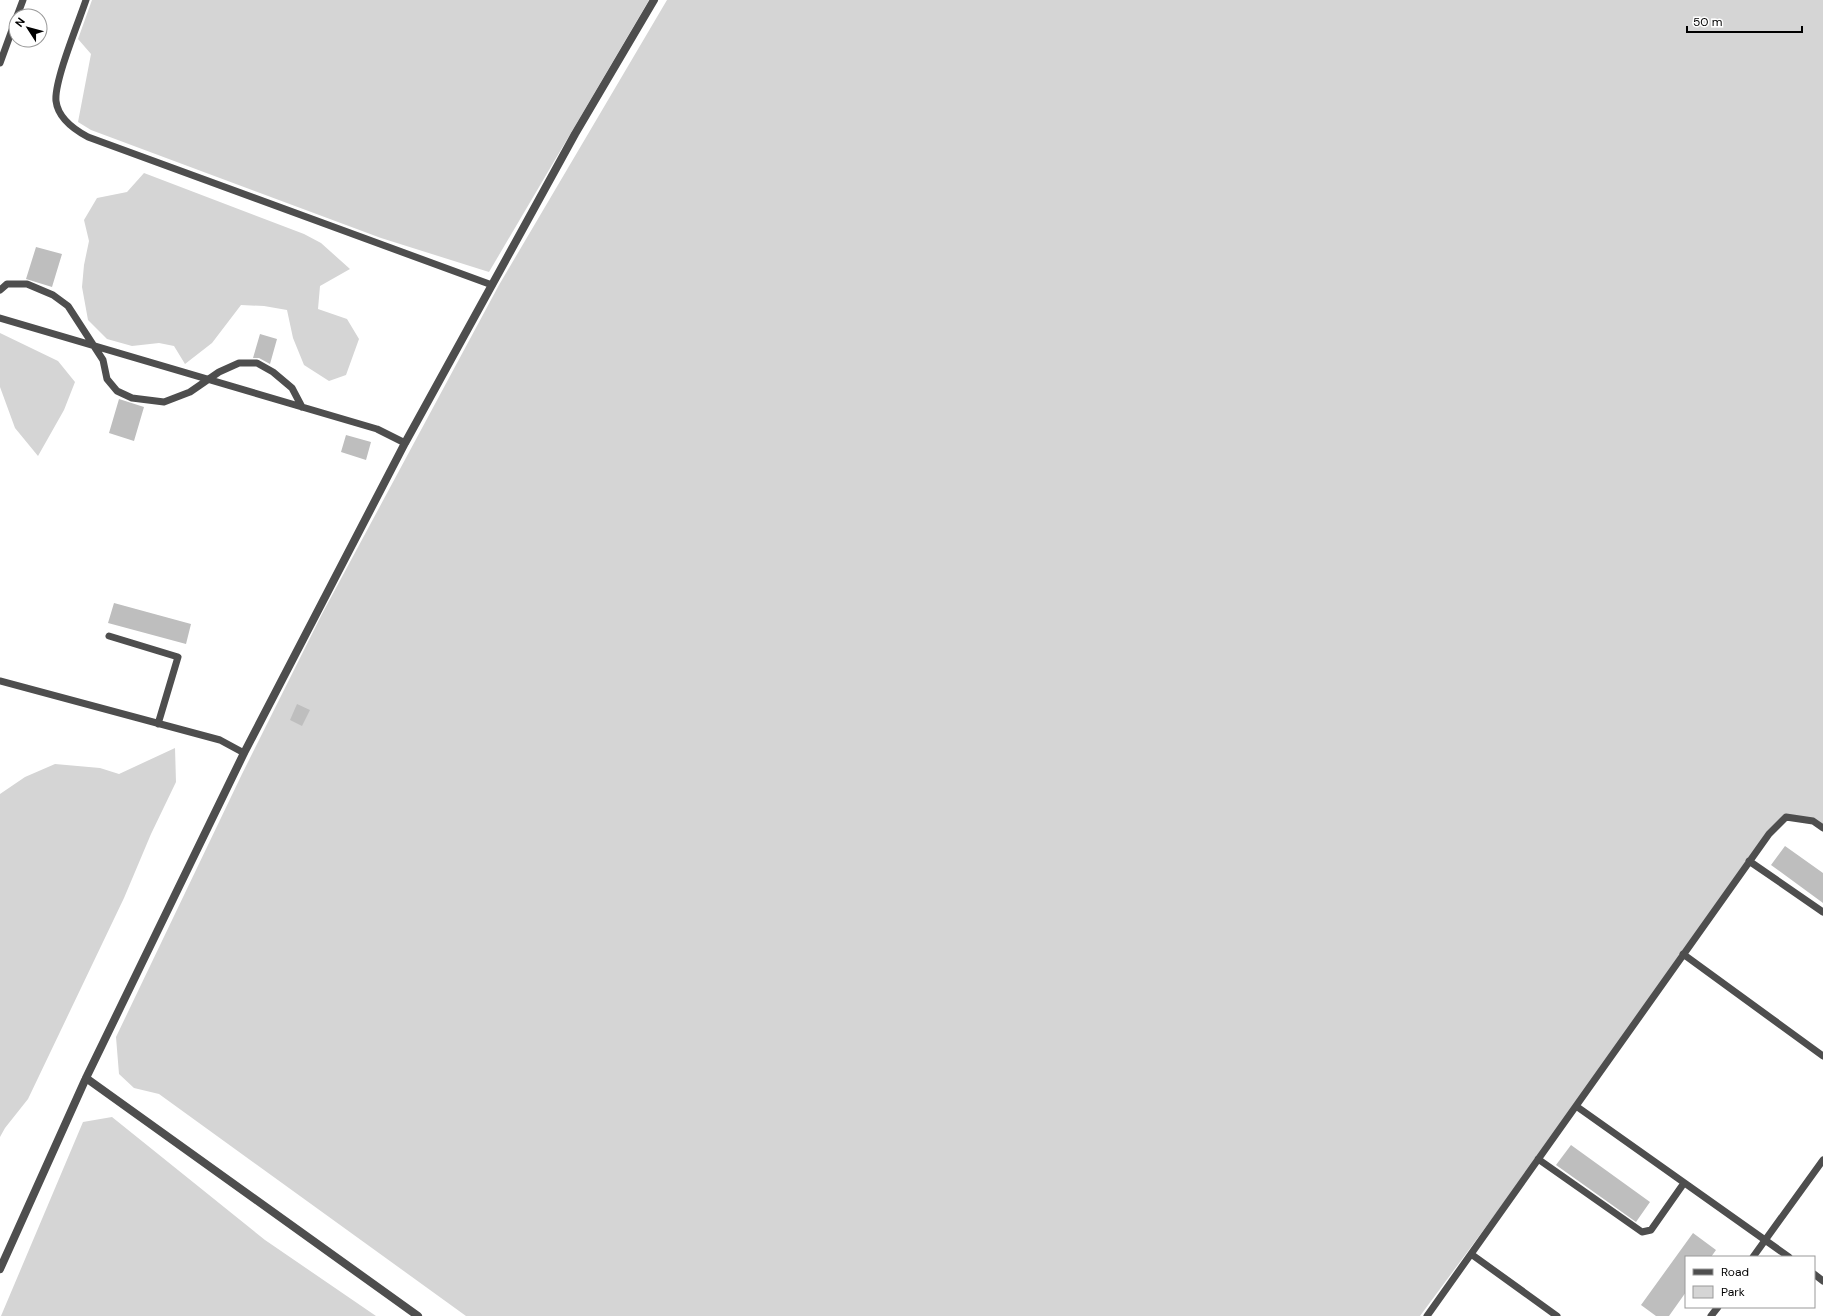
<svg xmlns="http://www.w3.org/2000/svg" width="1823" height="1316" font-family="'DM Sans',sans-serif">
	<rect width="100%" height="100%" fill="#fff"/>
	<!-- green -->
	<path fill="#d5d5d5" d="M92,0H649L489,272L381,238L91,130L78,122L91,54L78,39Z
		M667,0H1823V828L1813,821L1786,817L1769,834L1519,1182L1420,1316H466L159,1094L134,1088L119,1074L116,1037L242,774L322,614L499,285Z
		M144,173L304,234L321,243L350,269L320,286L318,309L347,319L359,339L346,375L329,381L304,365L293,338L287,310L264,306L241,305L212,343L185,364L174,346L159,343L132,346L107,339L88,320L82,287L84,265L89,241L84,220L97,198L127,192Z
		M0,333L58,361L75,382L64,410L38,456L15,428L0,387Z
		M175,748L176,782L151,834L124,898L28,1099L5,1128L0,1137V794L25,777L55,764L100,768L119,774Z
		M112,1117L265,1240L376,1316H1L83,1122Z"/>
	<!-- building -->
	<path fill="#bebebe" d="M36,247L62,254L52,287L26,279Z
		M260,334L277,339L270,364L259,358H253Z
		M119,399L144,407L134,441L109,433Z
		M346,435L371,442L366,460L341,452Z
		M114,603L191,624L186,644L108,623Z
		M297,704L310,710L302,726L290,720Z
		M1785,846L1823,873V903L1771,865Z
		M1571,1145L1650,1202L1636,1222L1556,1165Z
		M1693,1233L1716,1250L1711,1257H1686V1292L1669,1316H1656L1641,1305Z"/>
	<g fill="none" stroke-linecap="round" stroke-linejoin="round">
		<!-- lane -->
		<path stroke="#4e4e4e" stroke-width="7" d="M86,0C79,21 54,81 56,101C58,118 73,129 88,137L492,285
			M17,16L23,0
			M0,63L16,19
			M0,290L7,284H27L53,295L68,306L103,360L107,379L117,391L132,398L164,402L190,392L219,372L239,363H257L273,372L292,388L302,407
			M0,318L377,429L405,443
			M109,636L178,657L158,724
			M0,681L220,740L244,753
			M1749,861L1823,912
			M1683,954L1823,1056
			M1576,1106L1789,1257
			M1538,1159L1642,1232L1651,1230L1684,1183
			M1471,1254L1557,1316
			M1753,1257L1823,1160
			M1814,1274L1823,1281
			M1427,1316L1769,834L1786,817L1813,821L1823,828
			M1711,1316L1718,1307"/>
		<!-- street -->
		<path stroke="#4e4e4e" stroke-width="8" d="M86,1078L418,1316
			M0,1269L86,1078L244,753L405,443L575,134L654,0"/>
	</g>
	<!-- legend -->
	<rect x="1685" y="1256" width="130" height="52" fill="#ffffff" stroke="#999999"/>
	<rect x="1693" y="1269" width="20" height="6" fill="#4e4e4e" stroke="#999999"/>
	<text x="1721" y="1276" font-size="12" fill="#000000">Road</text>
	<rect x="1693" y="1286" width="20" height="12" fill="#d5d5d5" stroke="#999999"/>
	<text x="1721" y="1296" font-size="12" fill="#000000">Park</text>
	<!-- north arrow -->
	<g transform="translate(28 28) rotate(306)"><circle r="19" fill="#ffffff" stroke="#999999"/>
	<path d="M0-3L7 15L0 10L-7 15Z" fill="#000000"/>
	<text y="-6" font-size="11" font-weight="bold" text-anchor="middle" fill="#000000">N</text>
	</g>
	<!-- scale -->
	<path d="M1687 26v6h115v-6" fill="none" stroke="#000000" stroke-width="2"/>
	<text x="1693" y="26" font-size="12" fill="#000000" stroke="#ffffff" stroke-width="3" paint-order="stroke">50 m</text>
</svg>
